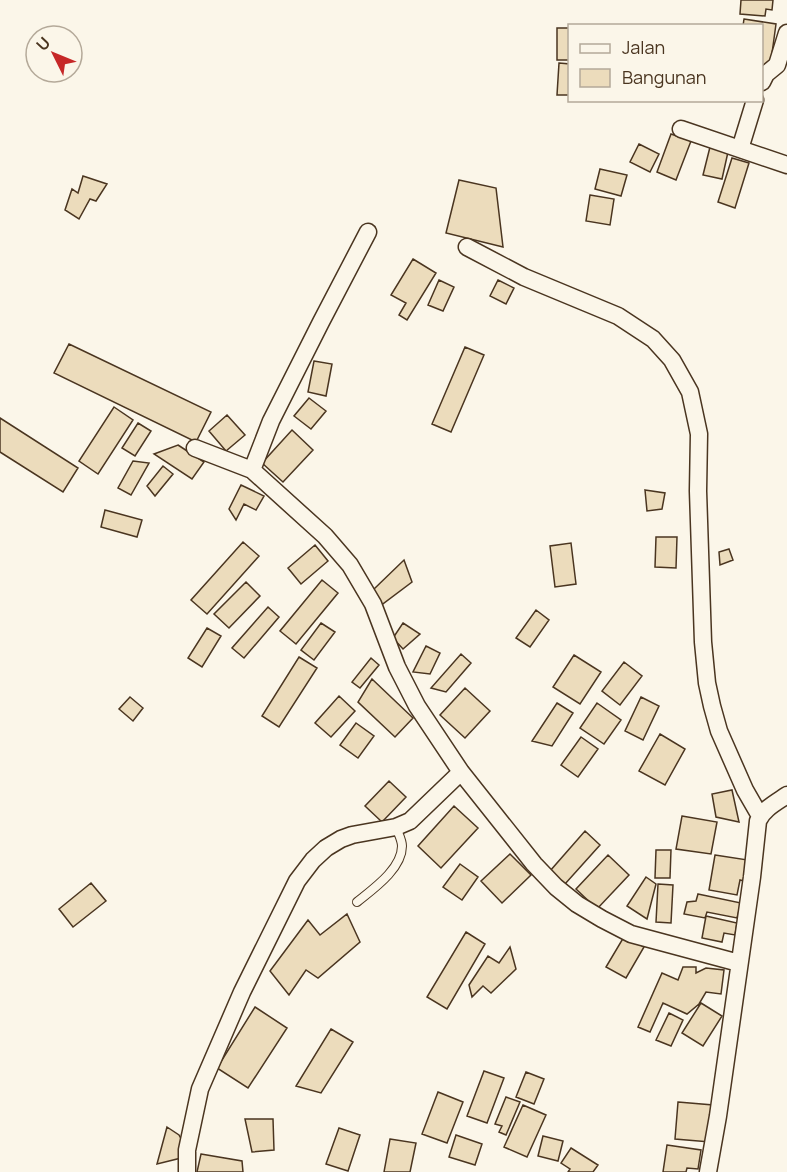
<svg xmlns="http://www.w3.org/2000/svg" width="787" height="1172" font-family="Manrope,sans-serif">
	<rect width="100%" height="100%" fill="#fbf6e9"/>
	<!-- building -->
	<path fill="#ecdcbc" stroke="#4a3520" stroke-width="1.5" d="M741,0H773L772,10L766,9L765,16L740,14Z
		M744,19L776,24L770,68L762,67V26H743Z
		M557,28H570V60H557Z
		M559,63L570,64V95H557Z
		M671,134L691,141L676,180L657,172Z
		M639,144L659,154L650,172L630,162Z
		M710,147L728,152L722,179L703,175Z
		M732,158L749,163L735,208L718,202Z
		M600,169L627,175L621,196L595,189Z
		M83,176L107,184L96,201L90,199L79,219L65,210L72,189L78,193Z
		M459,180L496,188L503,247L446,233Z
		M590,195L614,199L610,225L586,221Z
		M413,259L436,273L407,320L399,315L406,303L391,295Z
		M439,280L454,287L443,311L428,305Z
		M498,280L514,288L506,304L490,296Z
		M69,344L211,412L196,442L54,373Z
		M465,347L484,355L451,432L432,424Z
		M314,361L332,364L326,396L308,392Z
		M309,398L326,411L311,429L294,416Z
		M114,407L133,420L98,474L79,461Z
		M227,415L245,435L226,451L209,431Z
		M0,418L78,468L63,492L0,452Z
		M138,423L151,431L135,456L122,448Z
		M292,430L313,450L283,482L262,463Z
		M178,445L204,462L192,479L154,454Z
		M133,461L149,463L131,495L118,488Z
		M163,466L173,474L155,496L147,486Z
		M241,485L264,496L256,510L244,504L236,520L229,509Z
		M645,490L665,493L662,509L647,511Z
		M105,510L142,520L137,537L101,527Z
		M656,537H677L676,568L655,567Z
		M243,542L259,556L207,614L191,600Z
		M571,543L576,584L555,587L550,546Z
		M315,545L328,561L301,584L288,568Z
		M729,549L733,560L720,565L719,552Z
		M404,560L412,582L376,609L374,589Z
		M322,580L338,593L296,644L280,631Z
		M246,582L260,596L229,628L214,614Z
		M268,607L279,617L244,658L232,648Z
		M536,610L549,620L530,647L516,638Z
		M321,623L335,632L314,660L301,650Z
		M403,623L420,634L403,649L393,638Z
		M207,628L221,636L202,667L188,658Z
		M426,646L440,653L430,674L413,672Z
		M461,654L471,663L446,692L431,688Z
		M574,655L601,672L580,704L553,687Z
		M299,657L317,668L279,727L262,716Z
		M371,658L379,665L360,688L352,682Z
		M624,662L642,676L620,705L602,691Z
		M372,679L413,718L395,737L358,702Z
		M465,688L490,711L465,738L440,715Z
		M339,696L355,711L331,737L315,723Z
		M130,697L143,708L133,721L119,709Z
		M641,697L659,706L643,740L625,731Z
		M557,703L573,713L552,746L532,741Z
		M597,703L621,720L604,744L580,728Z
		M356,723L374,736L358,758L340,745Z
		M660,734L685,749L665,785L639,771Z
		M581,737L598,749L578,777L561,765Z
		M389,781L406,797L382,822L365,806Z
		M732,790L739,822L716,817L712,794Z
		M454,806L478,828L441,868L418,846Z
		M682,816L717,822L711,854L676,849Z
		M585,831L600,845L565,884L550,871Z
		M656,850H671L670,878H655Z
		M510,854L531,875L502,903L481,881Z
		M608,855L629,875L597,909L576,889Z
		M715,855L748,860L744,881L740,880L737,895L709,890Z
		M460,864L478,877L462,900L443,887Z
		M646,877L656,884L647,919L627,906Z
		M91,883L106,901L73,927L59,909Z
		M658,884L673,885L671,923L656,922Z
		M698,894L741,903L737,918L707,912L705,918L684,914L687,902L696,901Z
		M347,914L360,942L318,978L306,970L289,995L270,971L308,920L320,935Z
		M706,916L737,923L735,935L724,933L722,942L702,938Z
		M466,932L485,944L447,1009L427,997Z
		M625,935L644,947L626,978L606,967Z
		M510,947L516,969L491,993L483,986L472,997L469,985L488,956L499,963Z
		M683,967H696V973L706,968L724,970L721,994L706,992L699,1004L687,1014L663,1003L650,1032L638,1027L662,973L678,980Z
		M701,1003L722,1016L703,1046L682,1033Z
		M255,1007L287,1028L248,1088L217,1068Z
		M669,1013L683,1020L671,1046L656,1040Z
		M331,1029L353,1042L321,1093L296,1086Z
		M484,1071L504,1078L487,1123L467,1116Z
		M526,1072L544,1079L534,1104L516,1097Z
		M438,1092L463,1102L447,1143L422,1134Z
		M506,1097L520,1102L506,1135L499,1132L502,1126L495,1124Z
		M678,1102L713,1105L710,1142L675,1139Z
		M523,1105L546,1115L527,1157L504,1147Z
		M245,1119H273L274,1150L252,1152Z
		M167,1127L179,1135L187,1150L181,1158L157,1164Z
		M339,1128L360,1135L348,1171L326,1164Z
		M456,1135L482,1144L475,1165L449,1157Z
		M543,1136L563,1141L558,1161L538,1156Z
		M390,1139L416,1143L410,1172H384Z
		M667,1145L701,1150L698,1169L687,1168L686,1172H663Z
		M571,1148L598,1165L593,1172H568L570,1169L561,1163Z
		M201,1154L242,1161L243,1172H197Z"/>
	<g fill="none" stroke-linecap="round" stroke-linejoin="round">
		<defs>
			<path id="service" d="M357,902C373,889 402,869 402,846C402,840 398,833 396,827"/>
			<path id="minor" d="M762,82L766,74L777,65L787,33
				M681,129L787,165
				M740,149L755,100
				M467,247L524,277L618,316L653,339L672,360L690,392L699,434L698,491L703,642L707,683L712,706L719,731L745,790L760,816
				M195,448L252,470L271,421L321,322L368,232
				M252,470L325,536L350,565L373,604L397,667L417,706L461,772L534,864L556,887L577,904L602,919L631,934L739,963
				M187,1172V1150L200,1089L242,992L297,881L313,860L326,848L341,839L352,835L396,827L410,821L461,772
				M708,1172L718,1116L752,877L758,821C763,809 777,802 787,795"/>
		</defs>
		<!-- service casing -->
		<use href="#service" stroke="#4a3520" stroke-width="10"/>
		<!-- minor casing -->
		<use href="#minor" stroke="#4a3520" stroke-width="19"/>
		<!-- service -->
		<use href="#service" stroke="#fbf6e9" stroke-width="8"/>
		<!-- minor -->
		<use href="#minor" stroke="#fbf6e9" stroke-width="16"/>
	</g>
	<!-- legend -->
	<rect x="568" y="24" width="195" height="78" fill="#fbf6e9" stroke="#b4a999" stroke-width="1.5"/>
	<rect x="580" y="44" width="30" height="9" fill="#fbf6e9" stroke="#b4a999" stroke-width="1.5"/>
	<text x="622" y="54" font-size="18" fill="#4a3520">Jalan</text>
	<rect x="580" y="69" width="30" height="18" fill="#ecdcbc" stroke="#b4a999" stroke-width="1.5"/>
	<text x="622" y="84" font-size="18" fill="#4a3520">Bangunan</text>
	<!-- north arrow -->
	<g transform="translate(54 54) rotate(313)"><circle r="28" fill="#fbf6e9" stroke="#b4a999" stroke-width="1.5"/>
	<path d="M0-4.5L10 22L0 15L-10 22Z" fill="#c62828"/>
	<text y="-9" font-size="16" font-weight="bold" text-anchor="middle" fill="#4a3520">U</text>
	</g>
</svg>
